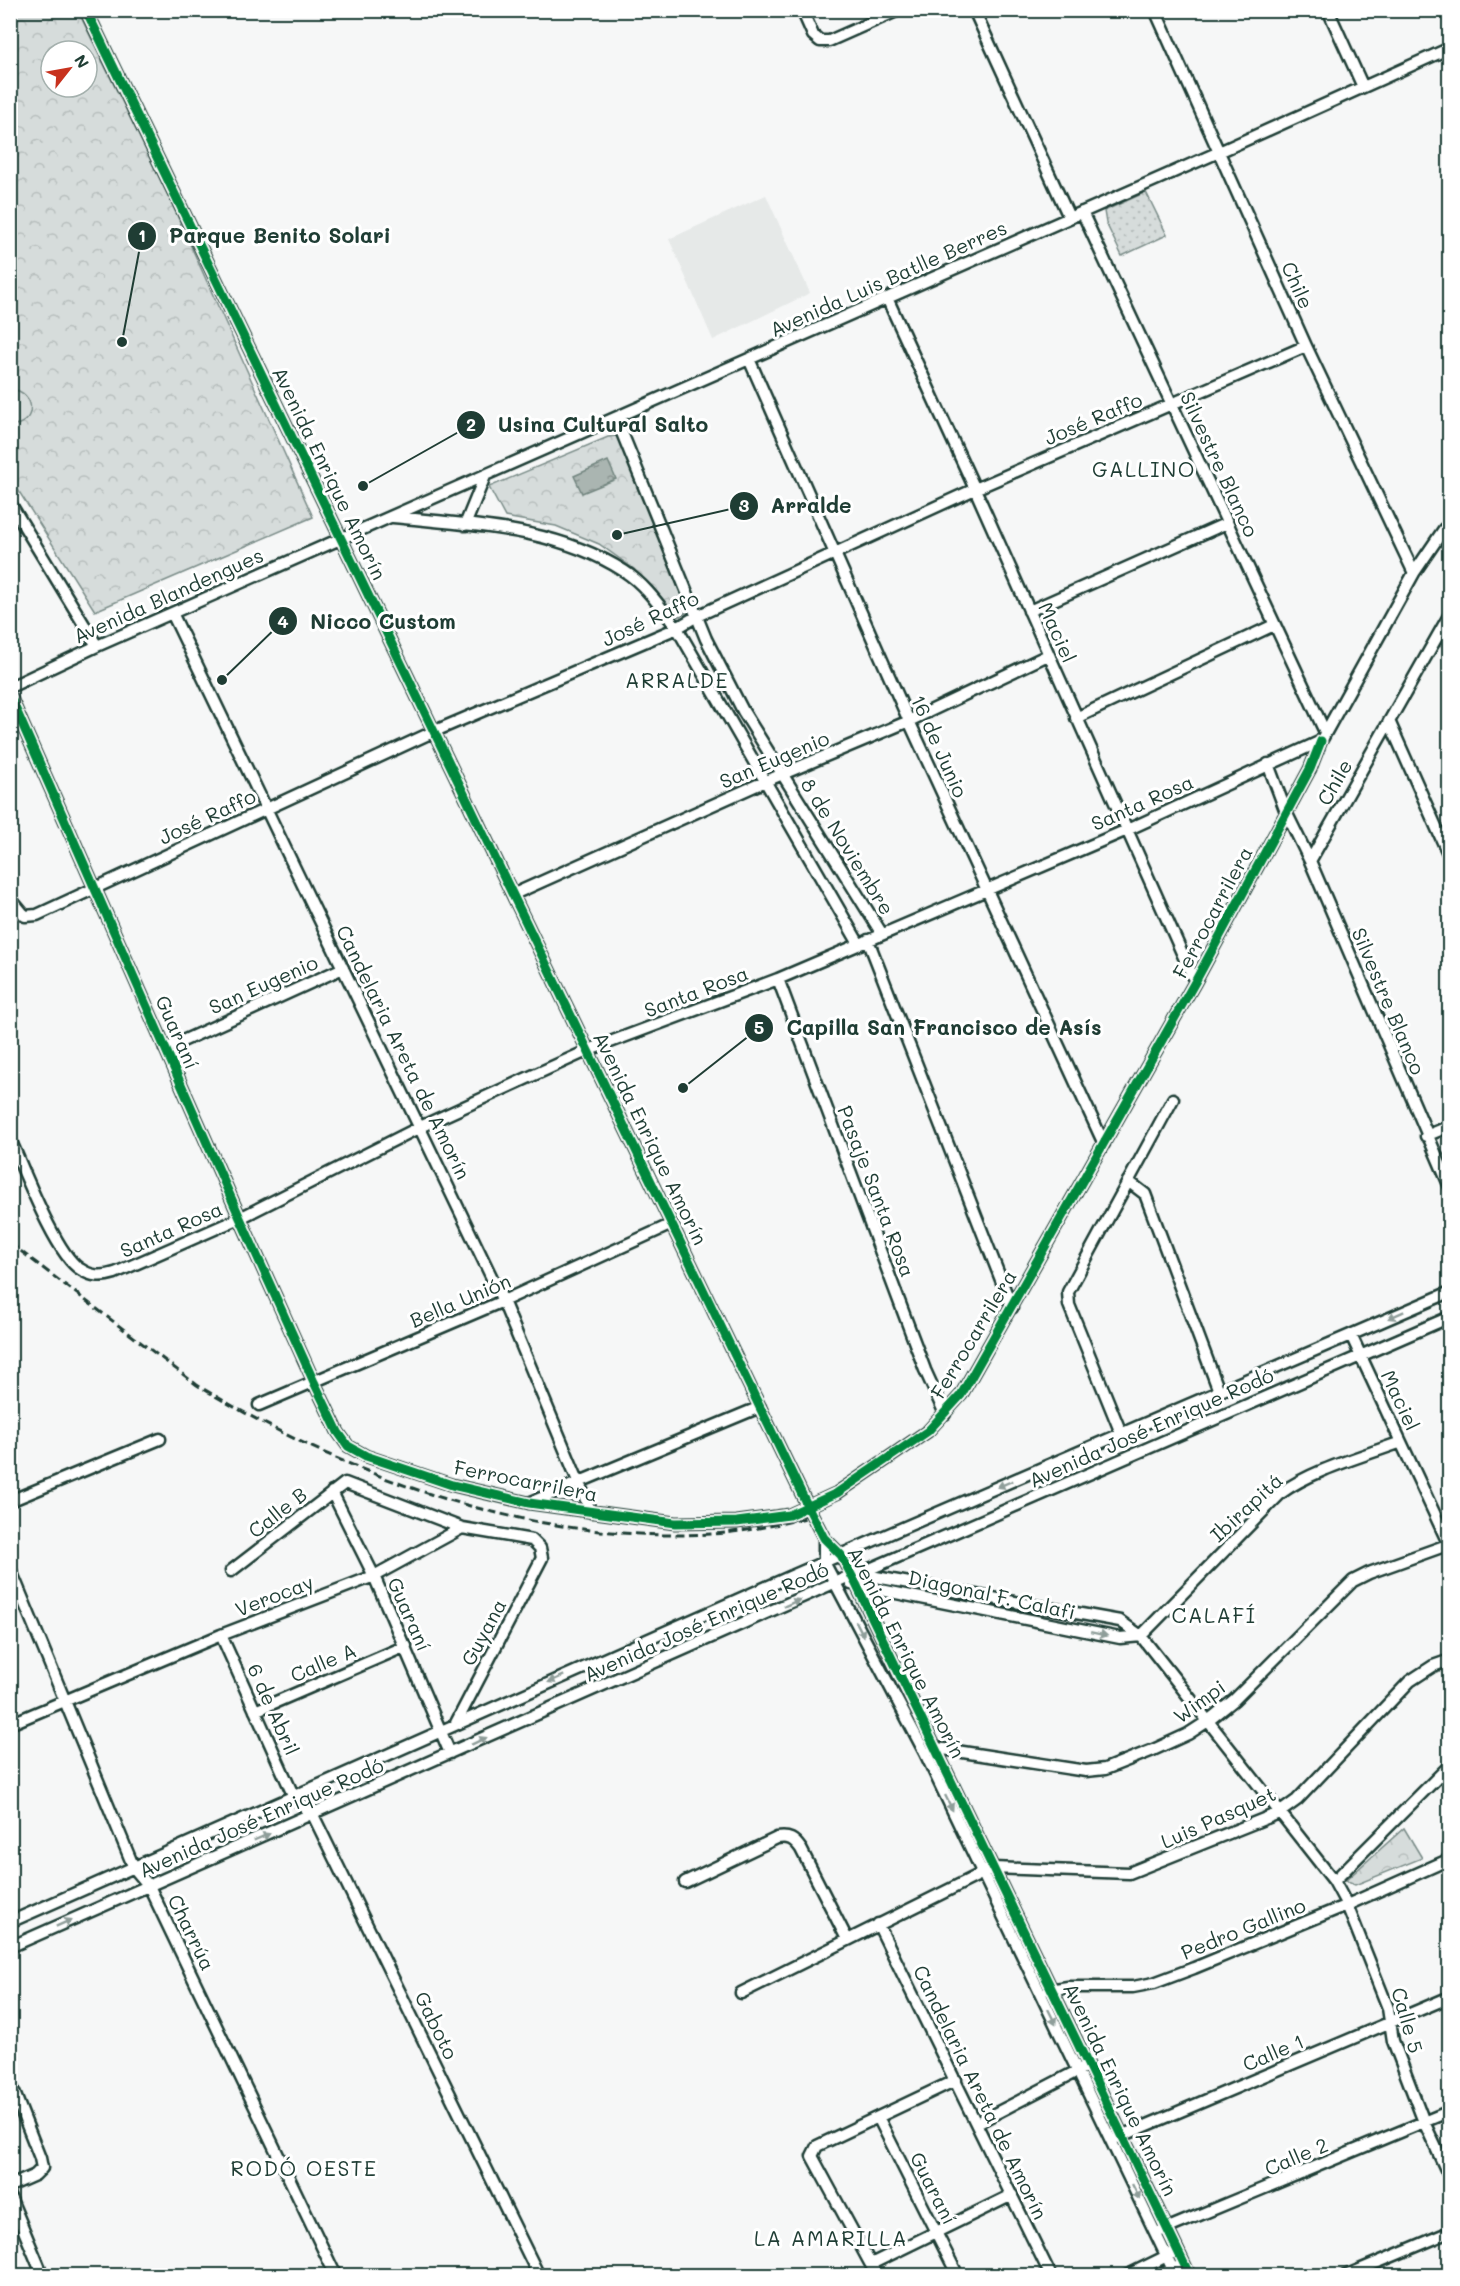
<svg xmlns="http://www.w3.org/2000/svg" width="1460" height="2286" font-family="Mali,sans-serif">
	<defs>
		<pattern id="grass-dots" width="8" height="8" patternUnits="userSpaceOnUse" patternTransform="scale(1.5)"><rect width="8" height="8" fill="#d6dcdb"/><path d="M2 2h.1M6 6h.1" fill="none" stroke="#b7bebd" stroke-width="1.8" stroke-linecap="round"/></pattern>
		<pattern id="park-crowns" width="20" height="18" patternUnits="userSpaceOnUse" patternTransform="scale(1.5)"><rect width="20" height="18" fill="#d6dcdb"/><path d="M2 6a3 3 0 1 1 6 0M12 15a3 3 0 1 1 6 0" fill="none" stroke="#b7bebd"/></pattern>
		<pattern id="water-ripples" width="26" height="14" patternUnits="userSpaceOnUse" patternTransform="scale(1.5)"><rect width="26" height="14" fill="#aab5b1"/><path d="M2 4q2-2 4 0t4 0M15 11q2-2 4 0t4 0" fill="none" stroke="#8a9491"/></pattern>
	</defs>
	<rect width="100%" height="100%" fill="#f6f7f7"/>
	<filter id="ink" filterUnits="userSpaceOnUse"><feTurbulence type="fractalNoise" baseFrequency=".0167" numOctaves="2"/><feDisplacementMap in="SourceGraphic" scale="12" xChannelSelector="R" yChannelSelector="G"/><feConvolveMatrix kernelMatrix="1 2 1 2 8 2 1 2 1" color-interpolation-filters="sRGB"/></filter>
	<g filter="url(#ink)">
		<!-- built -->
		<path fill="#e6e9e8" d="M766,195L810,293L713,340L669,239Z"/>
		<!-- grass -->
		<path fill="url(#grass-dots)" stroke="#7a8c88" stroke-width="1.5" d="M1146,192L1167,235L1122,256L1106,223L1104,211Z"/>
		<!-- park -->
		<path fill="url(#park-crowns)" stroke="#7a8c88" stroke-width="1.5" fill-rule="evenodd" d="M11,11H78L172,204L313,517L95,611L11,479ZM51,51H87V87H51Z
			M617,436L688,612L677,617L634,569L599,544L556,526L505,517L489,487L608,437Z
			M1404,1828L1422,1858L1355,1885L1345,1881Z"/>
		<!-- garden -->
		<path fill="#d6dcdb" stroke="#7a8c88" stroke-width="1.5" d="M16,390C38,397 34,426 11,425V391Z"/>
		<!-- water -->
		<path fill="url(#water-ripples)" stroke="#72857f" stroke-width="1.5" d="M608,461L616,479L582,493L574,476Z"/>
		<g fill="none" stroke-linecap="round" stroke-linejoin="round">
			<defs>
				<path id="minor" d="M86,10L808,1507L824,1538L841,1555L856,1584L1190,2276
					M802,10L813,35L820,41H829L899,10
					M974,10L1069,217
					M1155,10L1306,346L1414,573
					M1328,10L1363,87
					M1082,212L1325,732
					M887,298L975,489L1195,982
					M749,359L909,721L1104,1144
					M616,418L706,639L743,711L882,934
					M10,503L97,646
					M393,517C470,525 556,527 624,571C646,585 661,608 677,628L859,944
					M465,525L485,476
					M1029,611L1227,523
					M172,613L503,1301L591,1512
					M10,687L97,646L1219,152L1450,48
					M10,696L240,1218L314,1382L338,1432L348,1446L366,1456L452,1485L529,1503L675,1523L737,1522L789,1515L837,1493L928,1431L961,1395L1195,982L1310,769L1321,741
					M1076,718L1274,625
					M1389,721L1450,858
					M1268,764L1286,812L1310,861L1450,1187
					M1310,861L1450,614
					M514,894L766,781L909,721L1048,655
					M15,904L25,916L37,915L435,731L677,628L697,616L975,489L1306,346
					M868,940L1012,1308
					M778,979L925,1370L945,1414
					M165,1049L343,968
					M1426,1136L1450,1126
					M10,1139C23,1168 56,1255 80,1269C92,1277 102,1277 115,1273L240,1218L420,1127L589,1050L778,979L1127,830L1321,741L1414,573L1444,529H1450
					M1128,1181L1145,1194L1219,1391
					M1351,1335L1450,1547
					M259,1405L503,1301L672,1224
					M1121,1433L1069,1305L1068,1292L1173,1099
					M332,1492L374,1576L450,1753
					M10,1501L160,1439
					M529,1503L760,1407
					M824,1538V1562L925,1753L1176,2276
					M10,1568L134,1868L149,1886L336,2276
					M231,1571L345,1483L462,1528
					M862,1571L876,1577L1120,1621L1141,1636L1334,1881L1347,1905L1388,2008L1393,2041L1424,2122L1450,2178
					M851,1584L1120,1638L1141,1636
					M221,1635L294,1797L313,1815L539,2276
					M1141,1636L1281,1493C1312,1470 1364,1456 1401,1442
					M255,1711L406,1646
					M10,1724L221,1635L374,1576L462,1528L532,1540L540,1548L542,1558L456,1723
					M933,1750L937,1748L1086,1771L1105,1769L1153,1750L1188,1734L1208,1721L1234,1700L1353,1581L1369,1573L1450,1544
					M1334,1881L1450,1765
					M685,1882L777,1838C789,1836 794,1839 801,1849L847,1939
					M10,1922L796,1574L1450,1292
					M878,1924L1051,2276
					M10,1947L852,1575L863,1572L1450,1317
					M1049,1990L1068,1987H1133L1154,1983L1194,1968L1347,1905L1450,1859
					M741,1993L993,1868L1129,1873L1279,1813L1297,1800L1410,1681L1433,1666L1450,1660
					M10,2082L40,2158L42,2168L35,2175L10,2186
					M878,2117L958,2276
					M977,2123L1083,2068
					M1117,2138L1450,1997
					M10,2197L43,2276
					M1161,2231L1450,2111
					M871,2264L1012,2195
					M877,2276L812,2156L817,2146L956,2080
					M1126,2276L1173,2253
					M1158,2276L1177,2267
					M1345,2276L1450,2232"/>
			</defs>
			<!-- minor casing -->
			<use href="#minor" stroke="#1f3d34" stroke-width="15"/>
			<!-- minor -->
			<use href="#minor" stroke="#fff" stroke-width="10"/>
			<!-- rail -->
			<path stroke="#1f3d34" stroke-width="3" stroke-dasharray="9 4.5" stroke-linecap="butt" d="M10,1243L197,1385C349,1478 530,1544 711,1534C746,1532 780,1524 814,1516"/>
			<defs>
				<path id="cycleway" d="M86,10L808,1507L824,1538L841,1555L856,1584L1190,2276
					M10,696L240,1218L314,1382L338,1432L348,1446L366,1456L452,1485L529,1503L675,1523L737,1522L789,1515L837,1493L928,1431L961,1395L1195,982L1310,769L1321,741"/>
			</defs>
			<!-- cycleway casing -->
			<use href="#cycleway" stroke="#fff" stroke-width="13"/>
			<!-- cycleway -->
			<use href="#cycleway" stroke="#00873e" stroke-width="9"/>
		</g>
		<!-- one-way arrows -->
		<defs><path id="oneway-solid" d="M-6-.8H1V-3.2L6.5 0L1 3.2V.8H-6Z" transform="scale(1.5)"/></defs>
		<g fill="#8f9e9a">
			<use href="#oneway-solid" transform="translate(1396 1315) rotate(156)"/>
			<use href="#oneway-solid" transform="translate(1005 1484) rotate(157)"/>
			<use href="#oneway-solid" transform="translate(792 1603) rotate(-24)"/>
			<use href="#oneway-solid" transform="translate(860 1629) rotate(62)"/>
			<use href="#oneway-solid" transform="translate(1099 1634) rotate(12)"/>
			<use href="#oneway-solid" transform="translate(556 1679) rotate(156)"/>
			<use href="#oneway-solid" transform="translate(479 1741) rotate(-25)"/>
			<use href="#oneway-solid" transform="translate(949 1803) rotate(64)"/>
			<use href="#oneway-solid" transform="translate(262 1837) rotate(-23)"/>
			<use href="#oneway-solid" transform="translate(64 1923) rotate(-24)"/>
			<use href="#oneway-solid" transform="translate(1052 2017) rotate(64)"/>
			<use href="#oneway-solid" transform="translate(1136 2192) rotate(64)"/>
		</g>
	</g>
	<g text-anchor="middle" dominant-baseline="central" stroke-width="6" stroke-linejoin="round" paint-order="stroke">
		<!-- street labels -->
		<g font-size="20" fill="#1f3d34" stroke="#fff">
			<text transform="translate(888 278) rotate(-24)">Avenida Luis Batlle Berres</text>
			<text transform="translate(1298 285) rotate(66)">Chile</text>
			<text transform="translate(1093 418) rotate(-23)">José Raffo</text>
			<text transform="translate(1220 464) rotate(65)">Silvestre Blanco</text>
			<text transform="translate(330 473) rotate(64)">Avenida Enrique Amorín</text>
			<text transform="translate(168 595) rotate(-24)">Avenida Blandengues</text>
			<text transform="translate(650 618) rotate(-25)">José Raffo</text>
			<text transform="translate(1058 632) rotate(66)">Maciel</text>
			<text transform="translate(940 746) rotate(66)">16 de Junio</text>
			<text transform="translate(774 759) rotate(-23)">San Eugenio</text>
			<text transform="translate(1334 782) rotate(-60)">Chile</text>
			<text transform="translate(1142 802) rotate(-24)">Santa Rosa</text>
			<text transform="translate(207 816) rotate(-25)">José Raffo</text>
			<text transform="translate(848 846) rotate(58)">8 de Noviembre</text>
			<text transform="translate(1212 912) rotate(-62)">Ferrocarrilera</text>
			<text transform="translate(263 984) rotate(-24)">San Eugenio</text>
			<text transform="translate(696 991) rotate(-21)">Santa Rosa</text>
			<text transform="translate(1389 1001) rotate(67)">Silvestre Blanco</text>
			<text transform="translate(178 1032) rotate(66)">Guaraní</text>
			<text transform="translate(404 1052) rotate(64)">Candelaria Areta de Amorín</text>
			<text transform="translate(651 1138) rotate(64)">Avenida Enrique Amorín</text>
			<text transform="translate(877 1191) rotate(69)">Pasaje Santa Rosa</text>
			<text transform="translate(171 1229) rotate(-24)">Santa Rosa</text>
			<text transform="translate(460 1300) rotate(-23)">Bella Unión</text>
			<text transform="translate(973 1334) rotate(-59)">Ferrocarrilera</text>
			<text transform="translate(1401 1400) rotate(65)">Maciel</text>
			<text transform="translate(1151 1427) rotate(-24)">Avenida José Enrique Rodó</text>
			<text transform="translate(526 1480) rotate(11)">Ferrocarrilera</text>
			<text transform="translate(1246 1507) rotate(-43)">Ibirapitá</text>
			<text transform="translate(277 1512) rotate(-38)">Calle B</text>
			<text transform="translate(992 1594) rotate(12)">Diagonal F. Calafi</text>
			<text transform="translate(274 1595) rotate(-21)">Verocay</text>
			<text transform="translate(410 1614) rotate(66)">Guaraní</text>
			<text transform="translate(706 1621) rotate(-24)">Avenida José Enrique Rodó</text>
			<text transform="translate(483 1632) rotate(-62)">Guyana</text>
			<text transform="translate(907 1652) rotate(63)">Avenida Enrique Amorín</text>
			<text transform="translate(323 1662) rotate(-23)">Calle A</text>
			<text transform="translate(1199 1701) rotate(-36)">Wimpi</text>
			<text transform="translate(274 1709) rotate(66)">6 de Abril</text>
			<text transform="translate(261 1817) rotate(-24)">Avenida José Enrique Rodó</text>
			<text transform="translate(1218 1817) rotate(-24)">Luis Pasquet</text>
			<text transform="translate(1243 1928) rotate(-22)">Pedro Gallino</text>
			<text transform="translate(192 1932) rotate(64)">Charrúa</text>
			<text transform="translate(1408 2020) rotate(74)">Calle 5</text>
			<text transform="translate(437 2025) rotate(64)">Gaboto</text>
			<text transform="translate(1273 2052) rotate(-23)">Calle 1</text>
			<text transform="translate(1121 2089) rotate(64)">Avenida Enrique Amorín</text>
			<text transform="translate(981 2092) rotate(64)">Candelaria Areta de Amorín</text>
			<text transform="translate(1296 2156) rotate(-23)">Calle 2</text>
			<text transform="translate(934 2188) rotate(63)">Guaraní</text>
		</g>
		<!-- neighbourhood labels -->
		<g font-size="21" letter-spacing="1.5" fill="#1f3d34" stroke="#fff">
			<text x="1144" y="468">GALLINO</text>
			<text x="677" y="679">ARRALDE</text>
			<text x="1214" y="1614">CALAFÍ</text>
			<text x="304" y="2167">RODÓ OESTE</text>
			<text x="831" y="2237">LA AMARILLA</text>
		</g>
	</g>
	<!-- callouts -->
	<path fill="none" stroke="#1f3d34" stroke-width="2" d="M122 342L142 236M363 486L471 425M617 535L744 506M222 680L283 621M683 1088L759 1028"/>
	<g fill="#1f3d34" stroke="#fff" stroke-width="2">
		<circle cx="122" cy="342" r="6"/>
		<circle cx="363" cy="486" r="6"/>
		<circle cx="617" cy="535" r="6"/>
		<circle cx="222" cy="680" r="6"/>
		<circle cx="683" cy="1088" r="6"/>
		<circle cx="142" cy="236" r="15"/>
		<circle cx="471" cy="425" r="15"/>
		<circle cx="744" cy="506" r="15"/>
		<circle cx="283" cy="621" r="15"/>
		<circle cx="759" cy="1028" r="15"/>
	</g>
	<g font-size="18" text-anchor="middle" font-weight="bold" fill="#fff">
		<text x="142" y="242">1</text>
		<text x="471" y="431">2</text>
		<text x="744" y="512">3</text>
		<text x="283" y="628">4</text>
		<text x="759" y="1034">5</text>
	</g>
	<g font-size="21" text-anchor="middle" font-weight="bold" fill="#1f3d34" stroke="#fff" stroke-width="6" stroke-linejoin="round" paint-order="stroke">
		<text x="280" y="243">Parque Benito Solari</text>
		<text x="603" y="432">Usina Cultural Salto</text>
		<text x="811" y="513">Arralde</text>
		<text x="383" y="629">Nicco Custom</text>
		<text x="944" y="1035">Capilla San Francisco de Asís</text>
	</g>
	<!-- margin -->
	<rect width="1460" height="2286" fill="none" stroke="#fff" stroke-width="36"/>
	<rect x="18" y="18" width="1424" height="2250" fill="none" stroke="#1f3d34" stroke-width="2" filter="url(#ink)"/>
	<!-- north arrow -->
	<g transform="translate(69 69) rotate(59)"><circle r="28" fill="#ffffff" stroke="#a5b1ae" stroke-width="1.5"/>
	<path d="M0-4.5L10 22L0 15L-10 22Z" fill="#c8321e"/>
	<text y="-9" font-size="16" font-weight="bold" text-anchor="middle" fill="#1f3d34">N</text>
	</g>
</svg>
